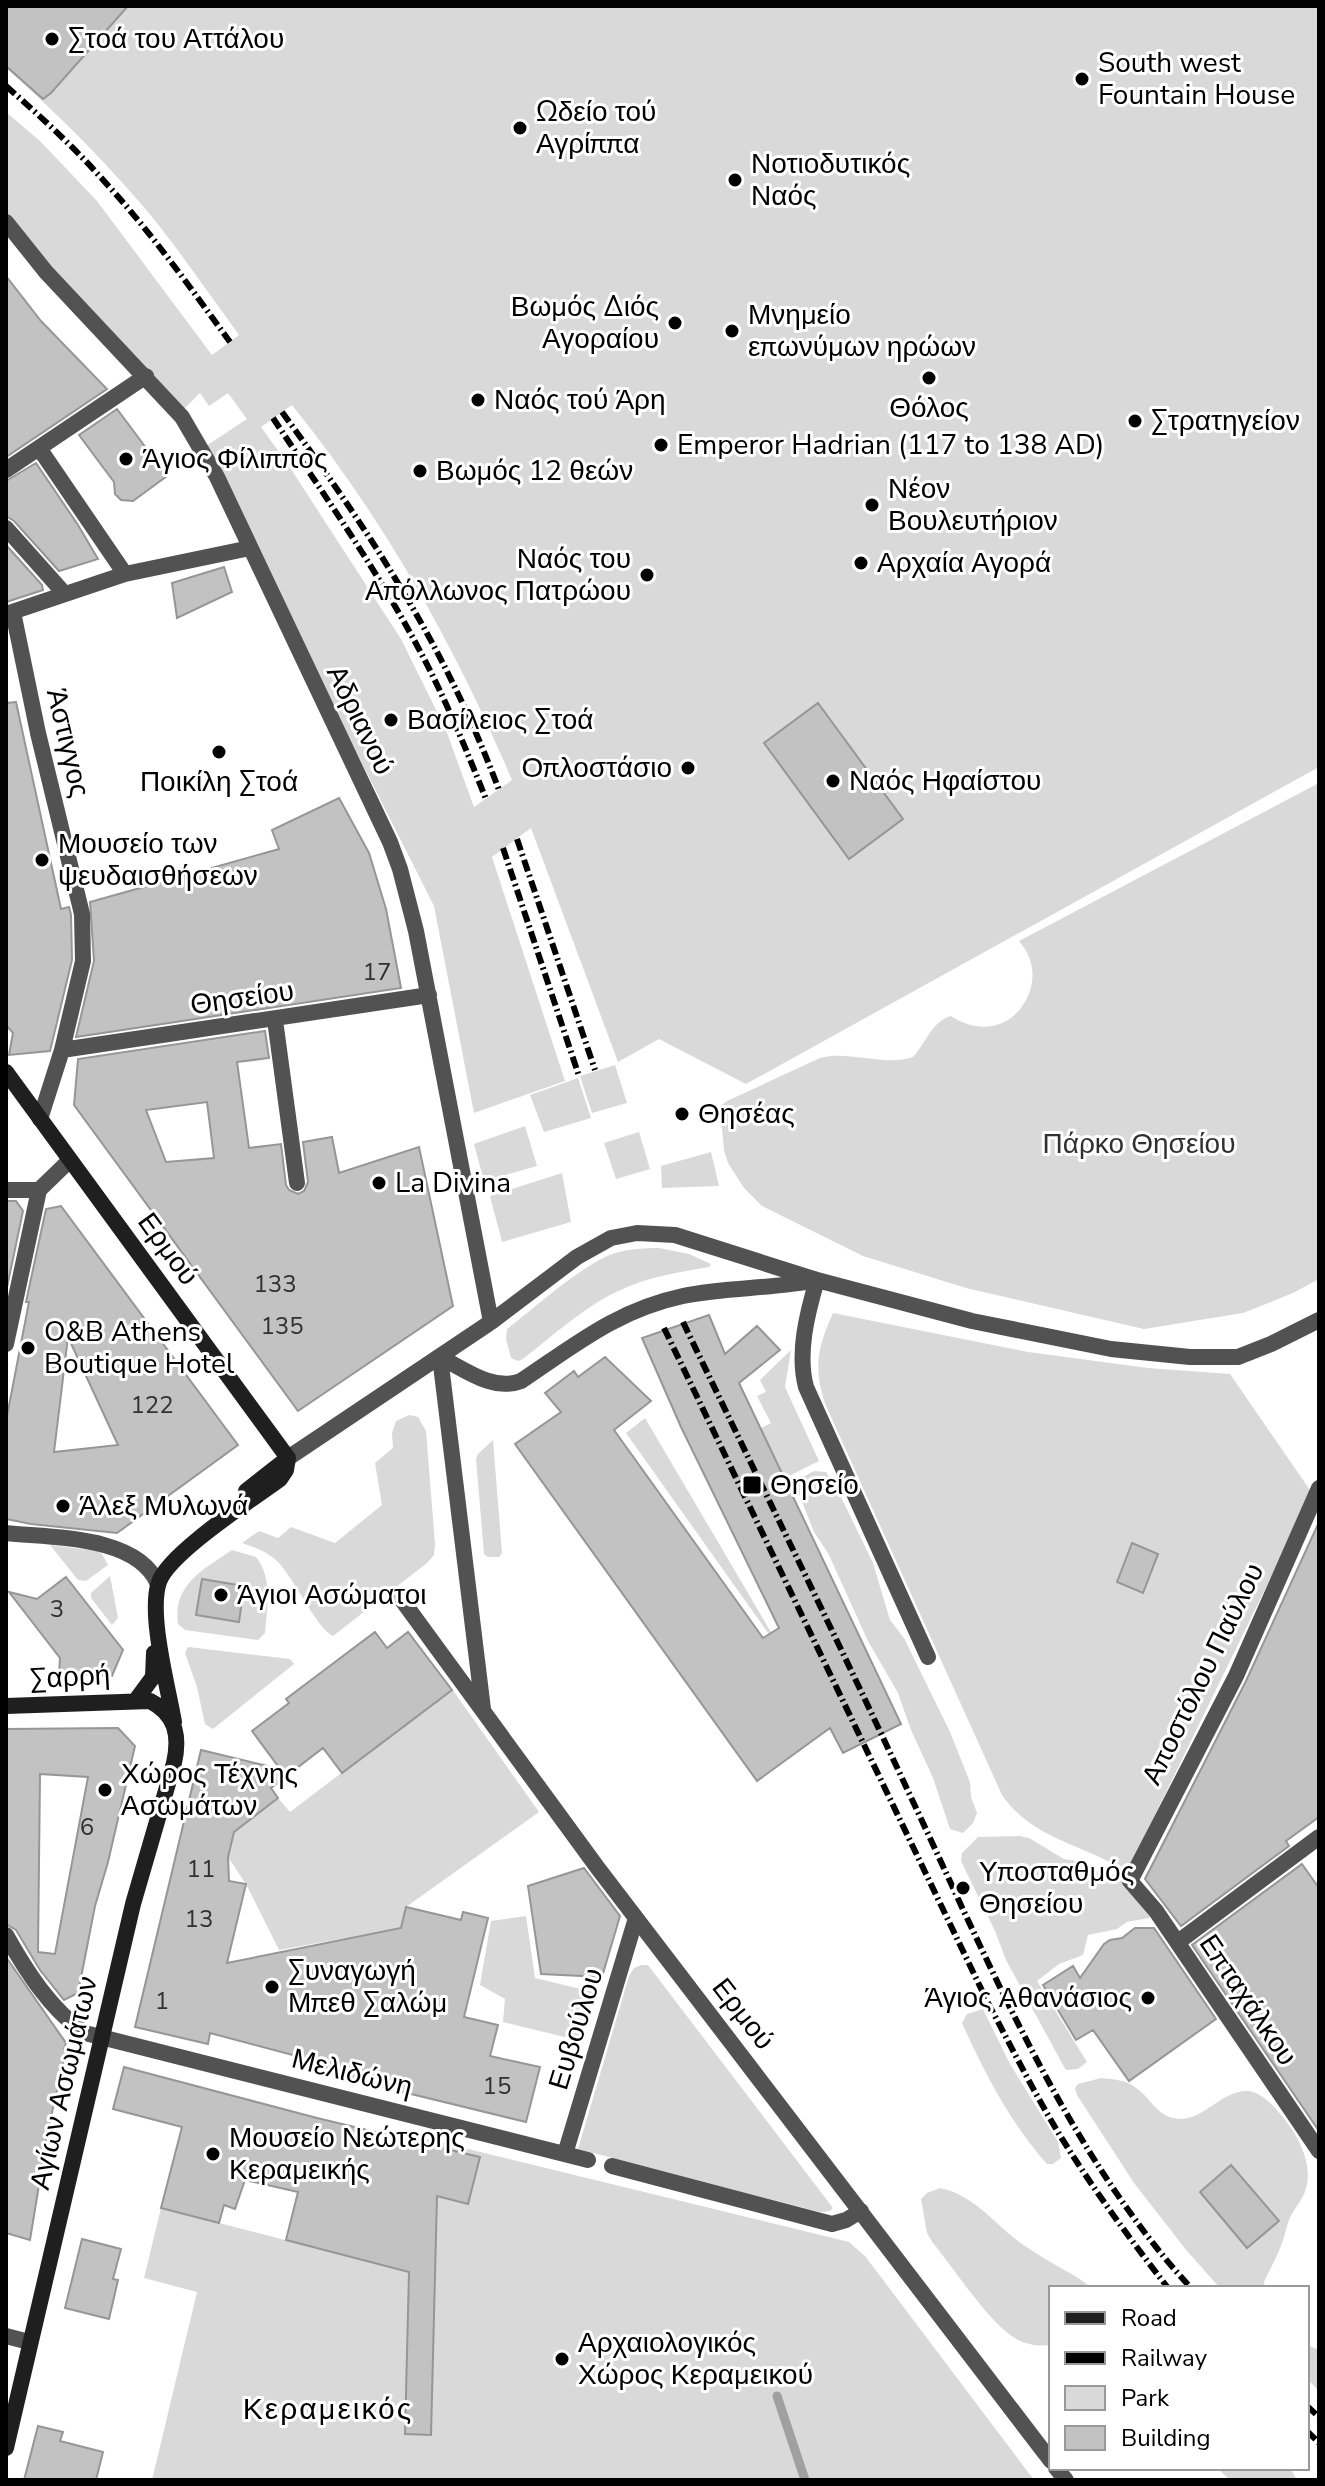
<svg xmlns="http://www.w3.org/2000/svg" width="1325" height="2486" font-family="'Nunito Sans',sans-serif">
	<rect width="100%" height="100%" fill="#fff"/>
	<!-- green -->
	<path fill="#d9d9d9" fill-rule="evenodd" d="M6,6H1319V767L746,1084L659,1039L618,1062L531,828L492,857L565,1081L474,1113L434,906L203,448L247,419L228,393L209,406L200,393L183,410L35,252L6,212V112L40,141L97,201L212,355L239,335C209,294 180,251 148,212C104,160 57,113 6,68ZM292,405C384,519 455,646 512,780L474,807L446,730L401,639L289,466L261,427Z
		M1319,783V1279L1293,1293L1243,1313L1144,1329L966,1288L863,1256L762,1206L744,1188L728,1163L724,1150L721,1118L716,1109L727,1101L820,1058C850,1050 883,1067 913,1057C926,1043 931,1022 951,1016C978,1034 1010,1030 1026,1000C1033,987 1035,972 1029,957C1027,951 1023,946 1019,941Z
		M615,1065L627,1103L592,1113L580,1076Z
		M578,1078L591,1118L544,1132L530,1095Z
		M525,1126L537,1166L484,1181L474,1144Z
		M639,1132L650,1169L616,1179L604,1143Z
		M711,1152L719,1186L662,1188L661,1166Z
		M562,1173L571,1222L502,1242L490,1196Z
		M659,1248L689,1254L711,1264L709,1267C681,1272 651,1276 625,1288C587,1304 555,1334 523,1359L518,1361L511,1358L506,1339L507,1329C535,1308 582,1264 615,1253C629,1249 644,1248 659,1248Z
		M833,1313L1028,1352L1148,1368L1230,1374L1312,1493L1127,1872C1084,1844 1033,1840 1002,1795L826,1406C813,1368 817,1349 833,1313Z
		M791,1350L785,1387L819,1461L785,1478L761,1428L771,1423L757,1396L766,1392L760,1380Z
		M409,1415L418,1417L426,1431L435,1544L434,1555L427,1563L333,1636C316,1628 294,1577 276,1560C266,1551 254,1547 242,1543L259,1531L278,1538L291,1527L335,1543L382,1505L375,1463L393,1448L392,1433L396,1421Z
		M645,1418L775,1639L773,1640L626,1433Z
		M493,1440L502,1553L499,1557H488L484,1554L476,1459L478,1454Z
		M814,1471L826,1472L841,1497L873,1563L890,1620L904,1638L950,1732L970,1782L971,1797L977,1813L973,1823L963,1833L950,1829L933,1778L911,1730L898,1693L868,1641L828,1553L814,1532L795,1484L797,1480Z
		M50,1545L97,1551L102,1554L108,1565L86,1581L78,1580Z
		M232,1550L256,1557C273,1578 267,1608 265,1633L258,1640L185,1630L178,1624C172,1585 204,1569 232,1550Z
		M110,1576L118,1618L112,1625L91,1598V1593Z
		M188,1647L290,1659L294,1664L213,1729L205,1724L197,1687L185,1653Z
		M452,1689L539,1812L406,1907L401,1928L279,1950L246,1884L228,1857L235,1831L278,1798L290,1812Z
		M1019,1836L1029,1838L1064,1859L1081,1862L1097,1871H1107L1126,1883L1152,1914L1149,1918L1127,1922L1117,1929L1088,1935L1083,1955L1059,1964L1037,1981L1087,2062L1078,2069L1066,2070L1063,2065L1006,1960L995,1931L961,1861L962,1853L978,1837Z
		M526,1916L535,1978L593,1992L581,2041L503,2022L505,1999L480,1985L491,1921Z
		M641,1965H648L833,2208L830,2211L820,2212L578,2149L629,1976L634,1968Z
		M983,2009L1010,2064L1058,2142L1061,2158L1053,2164H1047C1011,2124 984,2072 962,2023L967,2014Z
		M1101,2078C1113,2079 1127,2080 1136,2088C1152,2099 1157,2118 1180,2119C1205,2119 1221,2091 1247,2091C1260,2091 1273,2105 1281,2115C1298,2134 1316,2168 1304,2194C1300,2203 1293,2210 1289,2220C1286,2227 1285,2236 1282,2243C1277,2257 1270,2269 1264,2282L1265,2288H1220L1187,2251L1134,2183L1077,2095L1075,2088L1078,2084Z
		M419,2137L849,2242L865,2256L1034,2480H152L197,2292L144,2278L161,2208L386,2266Z
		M940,2188C976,2195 998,2229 1028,2248C1049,2263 1072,2272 1092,2288H1051V2345C1040,2347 1024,2344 1015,2338C989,2323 953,2267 933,2243L927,2233L921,2199L927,2193Z
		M1307,2345L1319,2350V2391L1307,2379Z
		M1217,2468H1290L1297,2480H1230Z"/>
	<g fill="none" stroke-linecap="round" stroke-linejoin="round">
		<!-- stream -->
		<path stroke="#a0a0a0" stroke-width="9" d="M777,2396L805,2480"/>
	</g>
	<!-- building -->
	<path fill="#c2c2c2" stroke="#969696" stroke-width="2" fill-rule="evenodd" d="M6,6H128L51,93L43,99L6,66Z
		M6,276L41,321L107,389L6,457Z
		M117,409L167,476L133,501L121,500L115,494L114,482L79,435Z
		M36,463L78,525L98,559L59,571L14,521L6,516V481Z
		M6,545L42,585L43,590L6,602Z
		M224,567L232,592L177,618L172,583Z
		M16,702L61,909L69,907L71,915L72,960L50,1051L9,1055L13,1033L6,1025V703Z
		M818,703L903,819L849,859L764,743Z
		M339,798L369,853L386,909L401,988L76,1037L94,961L90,902L279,849L272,830Z
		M265,1031L269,1058L237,1062L249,1148L281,1144L286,1185L289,1190L298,1194L304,1191L308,1182L303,1142L332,1137L339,1173L419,1147L453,1306L298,1411L74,1105L78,1059ZM207,1102L214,1158L166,1162L146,1110Z
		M6,1201H16L23,1211L6,1292Z
		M61,1206L238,1445L117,1533L31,1524L6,1519V1421L29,1302H26L46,1209ZM68,1337L118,1445L54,1452Z
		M709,1315L725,1354L757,1326L780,1350L739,1383L901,1724L843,1753L830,1728L757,1781L515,1444L561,1412L545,1393L574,1371L578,1377L605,1357L651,1401L614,1430L763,1638L779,1628L681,1427L642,1338Z
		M1319,1522V1817L1286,1841L1289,1846L1181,1926L1145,1879L1246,1681Z
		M1132,1543L1158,1554L1143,1593L1117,1582Z
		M66,1577L123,1650L112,1676L59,1673L60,1658L9,1592L37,1599Z
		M202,1579L244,1586L239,1622L196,1615Z
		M375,1632L387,1648L408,1632L452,1690L342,1773L323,1748L271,1788L278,1798L234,1832L228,1857L229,1881L246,1884L227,1963L401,1928L406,1907L461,1920L463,1912L488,1918L464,2017L498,2025L490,2056L540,2067L526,2122L321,2072L323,2063L210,2033L208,2044L135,2027L201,1750L280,1769L252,1731L289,1703L286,1699Z
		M118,1728L135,1746L108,1862L95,1906L78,1993L64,2000L40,1970L16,1930L6,1924V1729ZM40,1774L88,1777L55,1954L38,1952Z
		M1302,1864L1319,1888V2131L1192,1945Z
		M584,1868L620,1916L602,1977L541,1974L528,1886Z
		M1135,1928H1154L1216,2019L1129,2081L1093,2030L1076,2040L1043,1985L1073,1966L1080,1978L1104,1944L1110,1940L1122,1938Z
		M6,1957L66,2043L64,2050L66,2051L48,2130L30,2240L6,2233Z
		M124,2067L317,2118L480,2157L468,2204L437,2196L431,2435L405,2434L409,2272L286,2240L298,2192L245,2180L235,2209L224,2205L219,2223L161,2208L182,2127L113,2109Z
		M1231,2165L1279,2221L1247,2248L1200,2192Z
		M82,2239L121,2249L113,2279L118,2280L109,2319L65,2308Z
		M38,2426L63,2432L60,2441L103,2452L96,2480H24Z"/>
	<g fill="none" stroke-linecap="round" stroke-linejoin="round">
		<!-- street -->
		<path stroke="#525252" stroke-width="16" d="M6,222L46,272L182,417L217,477L390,842L400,869L416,931L491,1322
			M39,448L125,574
			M6,470L146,376
			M6,528L64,593
			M13,612L38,733L82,914L83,961L62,1050L40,1119
			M6,614L125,574L250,548
			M275,1020L297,1183
			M62,1050L429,995
			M6,1190H39
			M6,1344L39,1190L70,1160
			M440,1357C464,1369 493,1392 521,1381C575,1345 617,1310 683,1296C727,1287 773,1289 817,1280C807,1314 797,1353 806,1387L928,1657
			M440,1357L483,1709
			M288,1458L491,1322L577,1257L611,1238L637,1233L675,1235L817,1280L972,1321L1111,1349L1190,1357H1238L1271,1344L1319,1320
			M1319,1488L1236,1676L1130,1881L1156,1911L1319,2151
			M6,1533C52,1538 137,1535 158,1584
			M399,1596L597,1867L1051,2461
			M6,1935C26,1971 51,2010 85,2033L588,2160
			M1178,1942L1319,1837
			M565,2154L636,1918
			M612,2166L832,2224L846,2220L861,2211
			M6,2336L29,2342
			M1056,2468L1066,2480"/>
		<!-- secondary -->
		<path stroke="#1f1f1f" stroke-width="16" d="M6,1072L288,1458
			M246,1491L288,1458
			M136,1700L153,1677L154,1653
			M6,1706L150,1701C176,1714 180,1736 174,1763L133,1904L6,2448
			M174,1722C168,1687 148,1614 159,1582C169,1553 253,1499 280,1479L286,1470L288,1458"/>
		<!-- rail -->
		<path stroke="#000" stroke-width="6" stroke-dasharray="12 4 2 4" stroke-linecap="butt" d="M6,86C40,116 74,147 104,181C150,231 190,287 230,342
			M282,412C372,535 445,646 499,790
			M273,418C324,495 378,571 421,653C446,700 466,749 486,799
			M517,839L595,1070
			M503,848L579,1076
			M683,1322C758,1479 835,1634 908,1791C986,1956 1066,2152 1191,2288
			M664,1328L987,2001C1011,2046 1034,2093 1061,2137C1093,2189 1130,2239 1168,2288
			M1307,2406L1319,2417
			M1307,2431L1319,2443"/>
	</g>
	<!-- markers -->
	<g fill="#000" stroke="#fff" stroke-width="3">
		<circle cx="52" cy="39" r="8"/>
		<circle cx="1082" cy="79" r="8"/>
		<circle cx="520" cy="128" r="8"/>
		<circle cx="735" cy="180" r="8"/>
		<circle cx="675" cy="323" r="8"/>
		<circle cx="732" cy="331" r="8"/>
		<circle cx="929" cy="378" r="8"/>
		<circle cx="478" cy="400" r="8"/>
		<circle cx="1135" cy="421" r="8"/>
		<circle cx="661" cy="445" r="8"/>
		<circle cx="126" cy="459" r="8"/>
		<circle cx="420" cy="471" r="8"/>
		<circle cx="872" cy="505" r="8"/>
		<circle cx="861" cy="563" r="8"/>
		<circle cx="647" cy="575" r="8"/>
		<circle cx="391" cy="720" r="8"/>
		<circle cx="219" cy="752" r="8"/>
		<circle cx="688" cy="768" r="8"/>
		<circle cx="833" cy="781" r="8"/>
		<circle cx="42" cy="860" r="8"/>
		<circle cx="682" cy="1114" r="8"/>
		<circle cx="379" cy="1183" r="8"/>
		<circle cx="28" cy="1348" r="8"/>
		<rect x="742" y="1475" width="20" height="20" rx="4"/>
		<circle cx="63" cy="1506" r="8"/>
		<circle cx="221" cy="1595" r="8"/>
		<circle cx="105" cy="1790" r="8"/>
		<circle cx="963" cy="1888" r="8"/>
		<circle cx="272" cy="1987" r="8"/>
		<circle cx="1148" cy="1998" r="8"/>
		<circle cx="213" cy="2154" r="8"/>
		<circle cx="562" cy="2359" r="8"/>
	</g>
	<g text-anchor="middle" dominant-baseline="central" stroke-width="6" stroke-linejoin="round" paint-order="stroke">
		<!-- number labels -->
		<g font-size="24" fill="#303030">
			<text x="377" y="972">17</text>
			<text x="275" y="1284">133</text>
			<text x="282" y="1326">135</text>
			<text x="152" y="1405">122</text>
			<text x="57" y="1609">3</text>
			<text x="87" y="1827">6</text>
			<text x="201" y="1869">11</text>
			<text x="199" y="1919">13</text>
			<text x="162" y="2001">1</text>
			<text x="497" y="2086">15</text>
		</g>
		<!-- poi labels -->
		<g font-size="28" fill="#000" stroke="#fff" text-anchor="start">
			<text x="68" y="39">Στοά του Αττάλου</text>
			<text x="1098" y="63">South west<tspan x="1098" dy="32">Fountain House</tspan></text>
			<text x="536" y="112">Ωδείο τού<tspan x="536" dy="32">Αγρίππα</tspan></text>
			<text x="751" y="164">Νοτιοδυτικός<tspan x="751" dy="32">Ναός</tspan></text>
			<text x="659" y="307" text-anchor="end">Βωμός Διός<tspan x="659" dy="32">Αγοραίου</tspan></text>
			<text x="748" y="315">Μνημείο<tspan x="748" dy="32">επωνύμων ηρώων</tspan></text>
			<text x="494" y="400">Ναός τού Άρη</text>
			<text x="929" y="408" text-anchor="middle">Θόλος</text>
			<text x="1151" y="421">Στρατηγείον</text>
			<text x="677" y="445">Emperor Hadrian (117 to 138 AD)</text>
			<text x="142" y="459">Άγιος Φίλιππος</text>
			<text x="436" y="471">Βωμός 12 θεών</text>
			<text x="888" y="489">Νέον<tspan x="888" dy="32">Βουλευτήριον</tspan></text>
			<text x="631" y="559" text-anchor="end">Ναός του<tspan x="631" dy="32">Απόλλωνος Πατρώου</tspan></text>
			<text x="877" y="563">Αρχαία Αγορά</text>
			<text x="407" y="720">Βασίλειος Στοά</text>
			<text x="672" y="768" text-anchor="end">Οπλοστάσιο</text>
			<text x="849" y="781">Ναός Ηφαίστου</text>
			<text x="219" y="782" text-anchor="middle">Ποικίλη Στοά</text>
			<text x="58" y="844">Μουσείο των<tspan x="58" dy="32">ψευδαισθήσεων</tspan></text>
			<text x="698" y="1114">Θησέας</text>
			<text x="395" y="1183">La Divina</text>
			<text x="44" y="1332">O&amp;B Athens<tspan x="44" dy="32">Boutique Hotel</tspan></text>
			<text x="770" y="1485">Θησείο</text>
			<text x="79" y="1506">Άλεξ Μυλωνά</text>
			<text x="237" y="1595">Άγιοι Ασώματοι</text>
			<text x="121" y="1774">Χώρος Τέχνης<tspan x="121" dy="32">Ασωμάτων</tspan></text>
			<text x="979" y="1872">Υποσταθμός<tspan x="979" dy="32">Θησείου</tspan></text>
			<text x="288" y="1971">Συναγωγή<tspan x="288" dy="32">Μπεθ Σαλώμ</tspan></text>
			<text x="1132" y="1998" text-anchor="end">Άγιος Αθανάσιος</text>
			<text x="229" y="2138">Μουσείο Νεώτερης<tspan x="229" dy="32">Κεραμεικής</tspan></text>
			<text x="578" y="2343">Αρχαιολογικός<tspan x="578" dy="32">Χώρος Κεραμεικού</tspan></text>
		</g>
		<!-- street labels -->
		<g font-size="28" fill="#000" stroke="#fff">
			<text transform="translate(360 720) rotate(64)">Αδριανού</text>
			<text transform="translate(68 743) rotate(77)">Άστιγγος</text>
			<text transform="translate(242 998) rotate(-8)">Θησείου</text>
			<text transform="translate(168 1249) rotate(54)">Ερμού</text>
			<text transform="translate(1203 1674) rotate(-64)">Αποστόλου Παύλου</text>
			<text transform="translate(70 1677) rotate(-3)">Σαρρή</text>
			<text transform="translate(1248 2000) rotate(56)">Επταχάλκου</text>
			<text transform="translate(743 2014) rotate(52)">Ερμού</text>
			<text transform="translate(576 2029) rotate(-73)">Ευβούλου</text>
			<text transform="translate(352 2073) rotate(14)">Μελιδώνη</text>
			<text transform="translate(64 2083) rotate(-77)">Αγίων Ασωμάτων</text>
		</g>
		<!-- park labels -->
		<g font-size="28" fill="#303030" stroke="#fff">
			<text x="1139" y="1144">Πάρκο Θησείου</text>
		</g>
		<!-- neighbourhood labels -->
		<g font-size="30" letter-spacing="2" fill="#000" stroke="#fff">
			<text x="328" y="2409">Κεραμεικός</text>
		</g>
	</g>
	<!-- border -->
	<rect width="1325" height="2486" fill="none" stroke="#000000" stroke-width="16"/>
	<!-- legend -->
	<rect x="1049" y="2286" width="260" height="184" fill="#ffffff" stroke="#999999" stroke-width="2"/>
	<rect x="1065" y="2312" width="40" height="12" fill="#1f1f1f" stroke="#999999" stroke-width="2"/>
	<text x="1121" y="2326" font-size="24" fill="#000000">Road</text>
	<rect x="1065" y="2352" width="40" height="12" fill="#000000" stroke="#999999" stroke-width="2"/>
	<text x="1121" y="2366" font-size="24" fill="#000000">Railway</text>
	<rect x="1065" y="2386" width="40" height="24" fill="#d9d9d9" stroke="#999999" stroke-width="2"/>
	<text x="1121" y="2406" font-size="24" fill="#000000">Park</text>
	<rect x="1065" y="2426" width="40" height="24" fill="#c2c2c2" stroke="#999999" stroke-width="2"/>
	<text x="1121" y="2446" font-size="24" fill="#000000">Building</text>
</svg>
